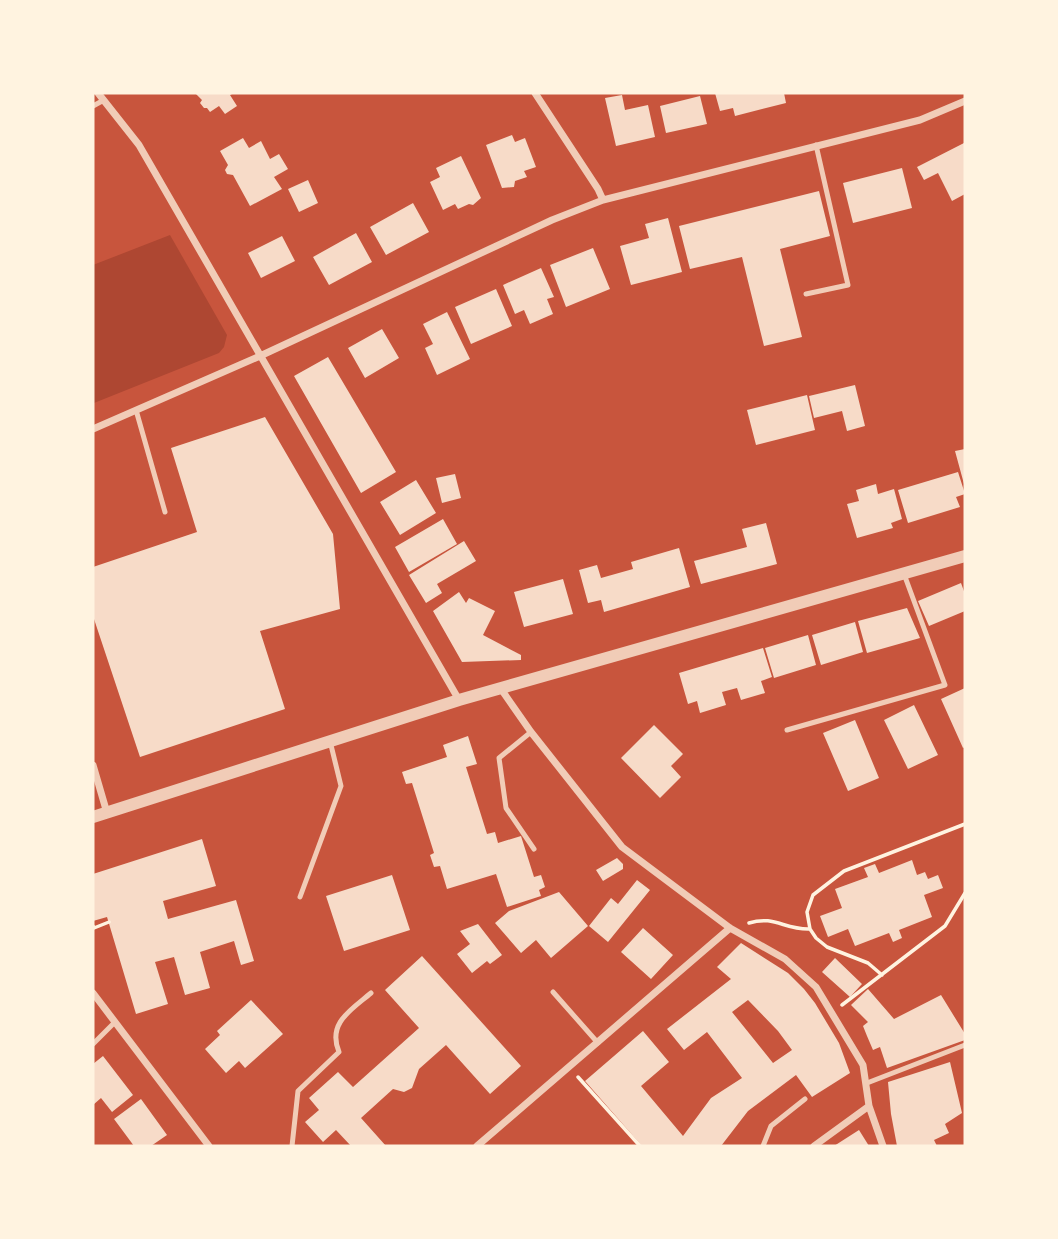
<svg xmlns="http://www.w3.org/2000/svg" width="1058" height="1239" font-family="Mulish,sans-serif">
	<rect width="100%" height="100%" fill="#c8553d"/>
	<!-- green -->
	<path fill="#ae4732" d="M170,235L227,335L224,347L219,353L94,403L93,265Z"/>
	<!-- building -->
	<path fill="#f7dbc8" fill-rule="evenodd" d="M195,93H234L230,95L237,106L225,114L219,106L210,112L207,108H204L200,103L202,100Z
		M715,93H784L786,103L735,116L733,108L720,111Z
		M622,95L625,110L648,105L655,137L616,146L605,98Z
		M700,96L707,124L666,133L660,106Z
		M512,135L515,142L525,138L536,167L524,171L527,177L515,181L514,187L502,188L486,145Z
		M243,138L249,148L261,141L270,159L279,154L288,169L274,177L282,189L250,206L233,175L227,174L225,170L228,165L220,151Z
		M964,143L965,194L952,201L938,173L924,180L917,167Z
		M461,156L481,198L473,205L469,204L458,209L455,204L443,210L430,182L440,177L436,168Z
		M902,168L912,208L853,223L843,183Z
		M308,180L318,203L299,212L288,189Z
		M819,191L830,236L780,249L802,337L764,346L742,257L690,269L679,226Z
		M413,203L429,232L386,255L370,227Z
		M668,218L682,272L631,285L620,246L649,238L645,224Z
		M356,233L372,262L329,285L313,257Z
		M282,236L295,261L261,278L248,253Z
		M593,248L610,289L566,307L550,265Z
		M541,268L554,297L547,299L553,314L530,324L524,310L515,314L503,285Z
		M496,289L512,326L471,344L455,307Z
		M447,312L470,359L437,375L425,348L433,344L423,324Z
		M382,329L399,358L365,378L348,348Z
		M328,357L396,472L361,493L294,376Z
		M855,385L865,426L847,431L842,411L814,418L809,396Z
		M807,395L815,430L756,445L747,410Z
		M265,417L333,534L340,609L260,631L285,709L140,757L93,616V567L197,532L171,448Z
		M965,449V484H964L955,451Z
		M958,472L965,494L956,497L960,507L908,523L898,490Z
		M455,474L461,498L442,503L436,478Z
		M416,480L436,513L400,535L380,502Z
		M876,484L878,494L894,489L902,519L891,523L893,528L857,538L847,504L859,501L856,490Z
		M443,519L457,544L409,572L395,547Z
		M766,523L777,564L701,584L694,561L747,547L742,529Z
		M464,541L476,561L437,584L442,593L426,603L409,575Z
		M679,548L690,587L604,612L601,600L588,603L579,570L597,565L601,578L633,569L631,562Z
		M563,579L573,614L524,627L514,592Z
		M961,583L965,594V611L929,626L918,601Z
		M459,592L466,603L469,598L495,611L483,635L521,655V660L462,662L433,611Z
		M907,608L920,638L867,653L858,621Z
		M855,622L863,652L821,665L812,635Z
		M808,635L816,665L774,678L765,648Z
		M763,648L772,677L761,681L765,693L741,700L737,688L722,692L726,705L700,713L697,701L688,704L679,673Z
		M965,688V747L963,748L941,699Z
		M914,705L938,755L908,769L884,720Z
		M855,720L879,778L848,791L823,733Z
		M654,725L683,754L671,766L681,777L660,798L621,758Z
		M468,736L477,764L466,767L487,834L495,832L498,843L521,836L534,877L541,875L545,887L539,890L541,896L507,907L496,874L447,889L440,866L434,867L430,855L434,853L412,783L406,784L402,772L447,757L443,745Z
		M202,839L216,886L163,901L168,919L236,900L254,961L241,965L234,941L200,952L210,988L185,995L174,957L155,962L168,1004L136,1014L107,917L93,921V874Z
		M617,858L623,864V869L603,881L596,870Z
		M912,860L917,875L925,872L928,879L938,875L943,888L924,895L932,917L899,930L902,938L893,942L889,933L855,946L848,929L828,937L820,916L842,908L835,889L868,877L864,868L875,864L879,873Z
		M392,875L410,930L344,951L326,896Z
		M637,880L650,890L608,942L589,926L611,898L618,904Z
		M559,892L588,926L551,958L536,940L521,953L495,923L509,911Z
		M478,924L502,955L490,964L487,961L472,973L457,954L470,944L460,931Z
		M643,928L673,955L651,979L621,952Z
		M741,943L788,973L804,989L815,1003L839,1043L850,1073L812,1097L796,1075L748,1111L721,1146H642L585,1081L643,1031L669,1062L641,1086L683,1136L711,1098L742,1078L707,1032L684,1050L667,1029L731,979L717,967ZM748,1000L778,1031L792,1050L773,1063L732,1012Z
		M422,956L521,1066L490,1094L446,1045L419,1069L412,1088L404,1092L393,1089L361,1118L386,1146H351L336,1130L323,1142L305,1122L319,1110L309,1098L338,1072L353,1087L419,1028L385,990Z
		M835,958L862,984L850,997L822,972Z
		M868,989L894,1019L941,995L965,1034V1040L887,1068L880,1047L873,1050L867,1036L863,1026L868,1022L851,1005Z
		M251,1000L283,1034L245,1068L239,1061L226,1073L205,1049L220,1035L217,1031Z
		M103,1056L133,1095L112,1112L101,1098L93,1105V1064Z
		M950,1062L962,1113L945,1124L949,1133L934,1140L937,1146H897L891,1114L888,1082Z
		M141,1099L167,1135L151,1146H134L114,1119Z
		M859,1130L869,1146H834Z"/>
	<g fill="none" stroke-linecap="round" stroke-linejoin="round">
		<!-- path -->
		<path stroke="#fff3e0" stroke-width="3.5" d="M749,923C775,915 784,930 810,929
			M93,926L94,928L109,922
			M882,975L868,963L827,947L816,938L810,929L807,912L813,895L844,871L965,824
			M842,1005L945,926L965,893
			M578,1077L640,1146"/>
		<!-- service -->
		<path stroke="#f1ccb7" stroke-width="5" d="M93,106L104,100
			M806,294L848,285L816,145
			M136,410L165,512
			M787,730L945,685L904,574
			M531,732L499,758L506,808L534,849
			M300,897L341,786L330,741
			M553,992L598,1043
			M93,1044L115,1022
			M867,1083L965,1045
			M292,1146L298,1091L339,1052C327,1023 351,1010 371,993
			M763,1146L771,1126L805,1099"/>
		<!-- minor -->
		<path stroke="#f1ccb7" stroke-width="7" d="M98,93L139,145L459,700
			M535,93L598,189L603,200
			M93,429L260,356L552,220L603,200L920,120L965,101
			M501,689L531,732L622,847L730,928L785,959L816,987L863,1065L869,1106L883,1146
			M93,765L107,813
			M93,993L209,1146
			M477,1146L730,928
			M814,1146L869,1106"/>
		<!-- tertiary -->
		<path stroke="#f1ccb7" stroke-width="12" d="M93,817L459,700L965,556"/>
	</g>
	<!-- border -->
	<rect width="1058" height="1239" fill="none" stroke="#fff3e0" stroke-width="189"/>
</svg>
